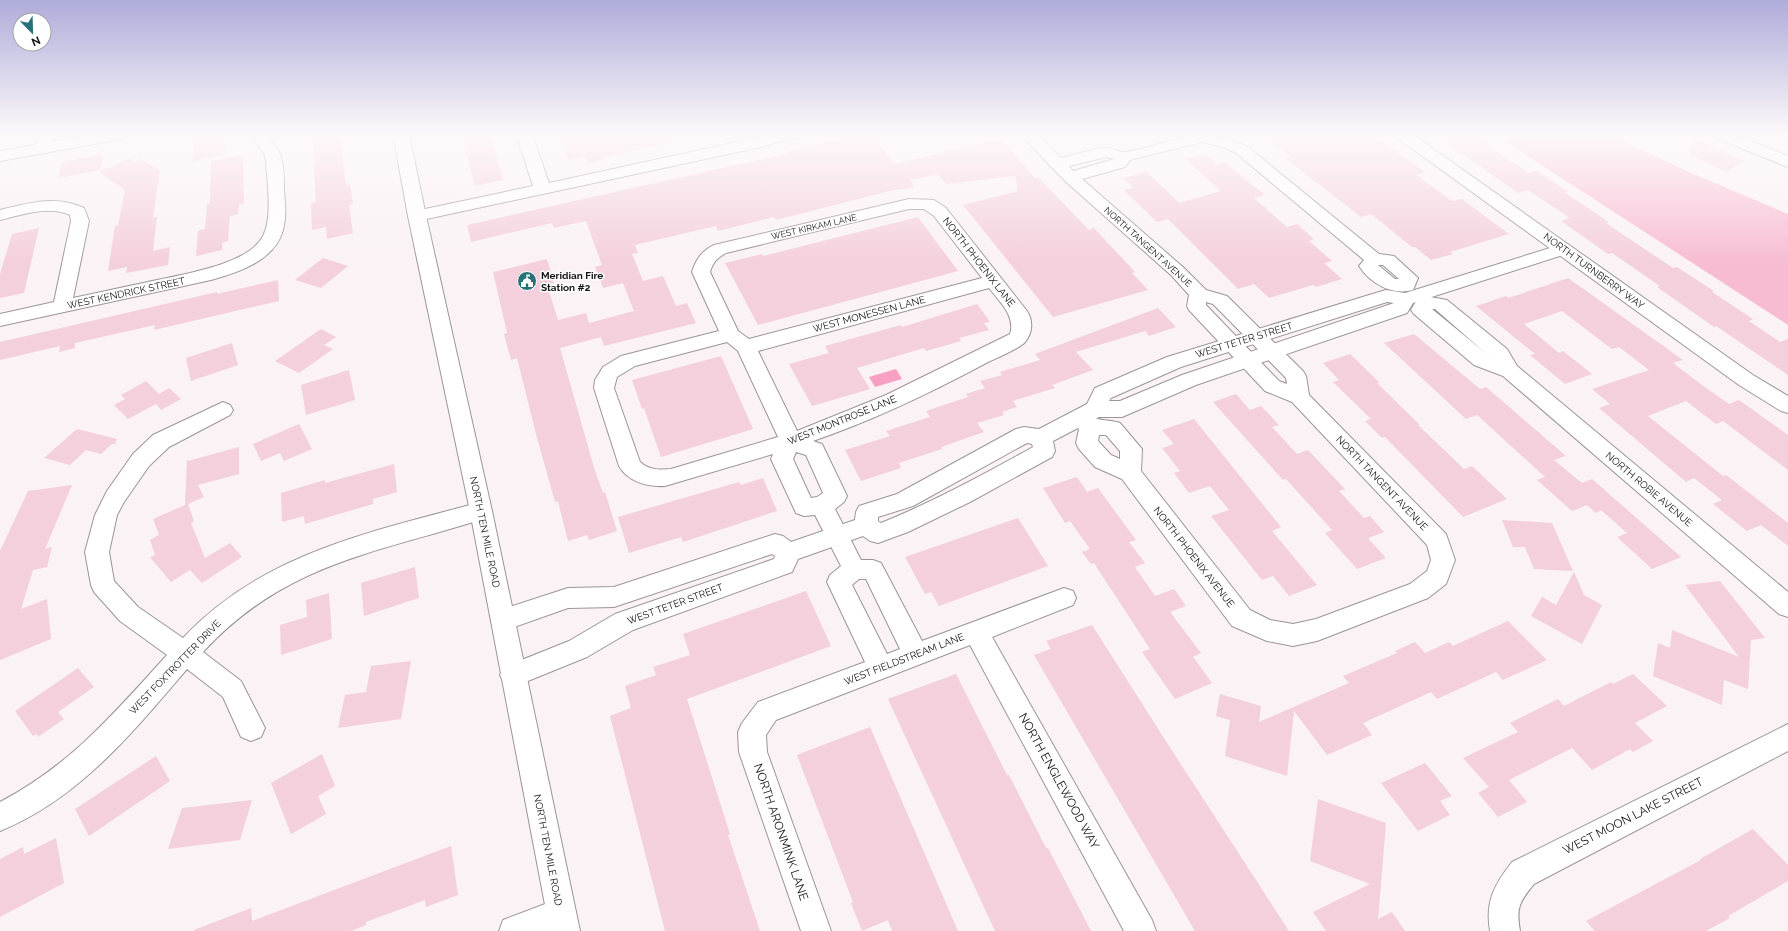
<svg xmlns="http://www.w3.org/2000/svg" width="1788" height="931" font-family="Raleway,sans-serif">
	<rect width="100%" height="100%" fill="#faf2f5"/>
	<!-- green -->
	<path fill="#f7bcd2" d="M1494,134H1608L1691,173L1788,214V325Z"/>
	<!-- water -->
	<path fill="#f8a0c4" d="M896,369L902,379L875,387L869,377Z"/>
	<!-- building -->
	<path fill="#f4cfdc" d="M195,134H226L224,155L192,161Z
		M312,134H340L346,185L350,184L353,204L349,205L353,233L327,239L326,227L312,230L311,203L316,202Z
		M461,134H490L503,180L475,186Z
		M559,134H679V141L603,157L604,160L588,163L585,156L569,160Z
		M848,134H872L894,164L1001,139L1035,178L1038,177L1089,230L1094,228L1135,272L1132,273L1148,290L1053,317L963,205L1018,191L1015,176L946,184L938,174L911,180L914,188L893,190L776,220L774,217L718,231L716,226L635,245L638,253L632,254L643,281L663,276L676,306L687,303L696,323L604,346L601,337L560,348L595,471L603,493L605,492L617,531L589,540L587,535L568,541L558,501L555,502L536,434L517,358L511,360L504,334L507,333L493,272L547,259L554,283L547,285L558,320L586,313L589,323L634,311L623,283L603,288L595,267L602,265L586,221L554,228L552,223L471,242L467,225L790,153L789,151L850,137Z
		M1263,134H1372L1425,172L1416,175L1452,201L1462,199L1509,234L1450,252L1453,254L1431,260L1415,247H1412L1371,214L1361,217L1285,158L1291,157Z
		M1434,134H1470L1529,173L1537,171L1568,192H1564L1609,222L1606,223L1673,268L1677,267L1714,291L1712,292L1753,319L1749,321L1780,342L1788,339V375L1716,326L1714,327L1657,287L1660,286L1612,253L1608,254L1561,221L1570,218L1528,190L1518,193Z
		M1693,138L1744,161L1727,172L1690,155Z
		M103,154L100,170L59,178L61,162Z
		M1205,154L1217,164L1224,162L1265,195L1254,198L1287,227L1297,224L1314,239L1309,241L1332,261L1324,263L1342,279L1316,287L1313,285L1269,298L1254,284L1238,289L1168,219L1157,222L1124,190L1133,188L1124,178L1147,172L1179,203L1221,191L1185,159Z
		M243,155L244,204L239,205L238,214L230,216L228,241L222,243V250L196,256L198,231L205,229L207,204H210L211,161Z
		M129,159L134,162L141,159L160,171L153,218L157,217L153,251L170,247L168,265L126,273L127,267L108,271L115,226L118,225L125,190L99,172Z
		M918,217L958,271L758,325L725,263L762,254L763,256Z
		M39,228L24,293L0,298V274L12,234Z
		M323,258L348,266L321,288L295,280Z
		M1568,278L1683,360L1673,363L1702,385L1729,404L1739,400L1788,435V470L1723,421L1716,424L1686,401L1648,416L1723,476L1726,475L1788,523V546L1761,525L1747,531L1713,504L1722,500L1694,478L1686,482L1599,408L1610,404L1592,389L1649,370L1619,347L1612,349L1562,311L1524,324L1559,353L1563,351L1592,374L1565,384L1530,355L1535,354L1476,306L1506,296L1508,298Z
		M278,280L279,301L154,330L155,325L75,343V348L59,352L60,346L0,360V342L217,292V294Z
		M977,304L990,322L984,323L989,330L959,338L961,341L926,351L924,348L857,368L870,389L812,406L789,364L829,353L825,346L901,325L902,327Z
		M1158,308L1176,327L1149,336L1145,331L1076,352L1093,370L1052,385L1055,388L1013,401L1017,407L1002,412L1004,415L977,423L984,432L941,447L942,449L899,463L901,468L861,481L845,450L890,436L886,431L930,417L926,411L968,397L966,394L985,388L980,381L1002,375L1000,372L1040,360L1035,354Z
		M321,329L336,337L324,345L333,349L299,373L275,361Z
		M1414,334L1480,389L1486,387L1566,456L1554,460L1582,483L1592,479L1681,557L1652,569L1617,537L1627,533L1601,510L1596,513L1587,505L1572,511L1537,480L1545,477L1477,415L1466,419L1384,343Z
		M232,343L238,365L191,381L186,358Z
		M1350,354L1379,382L1377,383L1420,425H1418L1464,469L1472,466L1507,499L1463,517L1385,437L1382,438L1365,421L1371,419L1333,382L1339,380L1323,363Z
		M721,356L753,429L661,457L644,408L642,409L632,380Z
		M349,370L355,400L306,415L301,385Z
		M146,381L159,394L169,388L181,399L161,410L156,404L128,419L114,405L125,399L121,395Z
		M1236,394L1250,410L1261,406L1279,425L1272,427L1297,454L1308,450L1345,489L1339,491L1364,518L1370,516L1384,532L1368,538L1386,558L1357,569L1325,533L1332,530L1286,479L1283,480L1213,402Z
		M1194,419L1281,527L1272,531L1317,585L1289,596L1273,576L1262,580L1211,516L1229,510L1210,486L1189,493L1174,473L1180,471L1162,448L1174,444L1162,430Z
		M299,424L312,449L284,461L280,453L261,461L253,444Z
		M77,429L117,439L115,444H112L101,454L86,450L70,465L44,458Z
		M239,447V474L198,485L204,497L188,504L194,521L191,523L205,558L230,543L242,557L202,583L190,570L171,582L150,557L155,555L150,540L159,535L153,519L185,505L187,459L188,461Z
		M394,464L397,492L373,499V504L305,524L304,516L282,522L281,493L325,480V483Z
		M1077,477L1087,492L1098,488L1136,540L1129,542L1145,563L1135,567L1155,596L1174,589L1186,606L1170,612L1201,653L1193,657L1212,683L1175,699L1142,652L1150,649L1094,563L1091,564L1082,552L1090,549L1070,521L1065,523L1043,488Z
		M763,478L777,511L683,542L681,537L629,553L618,517L739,482L741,485Z
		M72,485L45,549L52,547L47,567L33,570L21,609L47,599L51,639L0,660V551L28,491Z
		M1018,518L1048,566L939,606L931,592L925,594L905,557Z
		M1502,520L1552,523L1573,571L1534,569L1525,547H1513Z
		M415,567L419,598L364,616L361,583Z
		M1574,572L1584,595L1602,605L1582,644L1531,616L1542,597L1556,605Z
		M1720,581L1765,638L1751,640L1748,689L1724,680L1722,705L1653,676L1658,643L1670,648L1672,630L1739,657L1685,585Z
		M806,591L831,646L687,699L730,834L728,835L760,931H665L610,716L631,708L625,686L656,675L653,667L690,655L683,634Z
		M329,593L332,639L281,655L280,625L307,617L306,600Z
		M1508,621L1547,660L1503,680L1496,672L1437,699L1431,692L1363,723L1372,735L1327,755L1294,711L1287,776L1225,756L1230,720L1216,716L1220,694L1261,706L1259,722L1349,683L1343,676L1397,653L1395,651L1415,642L1425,653L1449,642L1453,646Z
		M1092,625L1169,746L1289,931H1195L1034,655L1051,649L1046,641Z
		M411,661L401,719L338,728L345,695L366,692L371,666Z
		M78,668L94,687L58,712L64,719L38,737L37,734L33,736L15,711Z
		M956,674L1007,775H1009L1046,848H1048L1091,931H995L888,699Z
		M1633,674L1667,706L1635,723L1653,741L1633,752L1630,749L1592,770L1572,748L1509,780L1527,802L1498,817L1478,793L1489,787L1463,758L1518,732L1510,723L1558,699L1564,706L1611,682L1613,684Z
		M870,727L901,799L958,931H892L888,920L862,931L851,903L853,902L797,755Z
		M322,754L335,786L318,796L326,814L291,834L271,783Z
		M156,756L170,781L89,836L75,809Z
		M1425,763L1452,796L1440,801L1450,815L1418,831L1381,783Z
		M1318,799L1386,823L1378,919L1392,912L1405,931H1326L1313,912L1370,884L1310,861Z
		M252,800L240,840L168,849L182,808Z
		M1753,829L1788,865V881L1728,916L1730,918L1706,931H1595L1586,921L1701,860L1700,859Z
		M56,838L64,883L0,917V859L23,847L24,854Z
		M451,846L458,895L426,907L425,900L366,922V925L351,931H194V930L251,908L252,921Z"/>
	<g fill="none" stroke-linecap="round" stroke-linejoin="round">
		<defs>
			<path id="street" d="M38,134H54L51,149L49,152L43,154L37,152L35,149Z
				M250,134H266C271,140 277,147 280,154C284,165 284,179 284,190C285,204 287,219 282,233C273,261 237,273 211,280L0,326V314L54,302L71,221L70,215C48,205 22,215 0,220V210C29,203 55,195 84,208L89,221L73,298C98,293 123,287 148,282C177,275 248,266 263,236C273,217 267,182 266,161L264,153Z
				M516,134H532L549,183L773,134H800L798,137L761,147L417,221L411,220L408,216L411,212L533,186Z
				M1020,134H1037L1061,158C1075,155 1091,149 1106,148C1112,147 1119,153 1126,152C1176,144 1196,121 1248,147L1379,254L1394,256L1418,278L1413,290C1392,296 1370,283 1359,266L1364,260L1236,153L1223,147L1202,142L1130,160L1125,167L1082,179L1184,268L1206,290L1227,296L1303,371L1306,376L1309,395L1446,534L1455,560L1446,584L1428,598L1317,641L1293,646L1267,641L1232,626L1122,479L1095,467L1079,449L1076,443L1079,429L1072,423L1068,418L1072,413C1085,409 1084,414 1095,418C1102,421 1112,420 1120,423L1142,449L1141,471L1250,610L1270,620L1293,624L1316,619L1410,584L1427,571L1431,560L1427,545L1292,402L1265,391L1189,310L1187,306L1189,295L1172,276L1064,180ZM1107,157L1114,159L1073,171L1069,166ZM1378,265H1383L1399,279H1395ZM1206,302L1213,304L1286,378L1287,384L1279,381L1206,305ZM1099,435H1106L1120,451V459L1111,455L1098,441Z
				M1394,134H1412L1753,375L1788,396V413L1781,411L1739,385L1396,137Z
				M1711,134H1733L1788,156V167L1713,137Z
				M909,199L934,200L946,208L1027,311C1033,320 1033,333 1025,342C1020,348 997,358 988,362C932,392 874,420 813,441L822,444L847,496L844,502L835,509L861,560H873L881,563L922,641L1064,588L1073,591L1076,598L1073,605L992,637L1152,920L1156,931H1124L970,645L776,720L766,735L767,752L831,931H801L739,752L738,732L742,723L758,702L865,662L827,582L830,575L841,566L815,515L804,516L796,513L771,459L773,454L665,486C648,487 628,482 619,466L594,388L595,380L603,367L621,356L719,331L692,272C696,259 702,251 714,245ZM909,209H924L934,216L982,278L749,339L738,331L710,272C713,262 717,258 726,253ZM989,288C999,301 1016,316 1010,334L886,395L797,431L758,351ZM727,342L738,351L778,437L671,469C659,470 649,470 640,462L614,388L617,377L635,366ZM796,452L806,455L823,493L817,497L811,498L793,459ZM859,579H866L900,649L887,654L852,585Z
				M1425,296L1447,300L1507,349L1517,366L1788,592V617L1779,614L1503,376L1474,365L1414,314L1411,310L1418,298ZM1432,309H1435L1489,356L1488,355Z
				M223,402L230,405L233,410L230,415L169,447L149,466L124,502L117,515L109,552L114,581L138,607L183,638C264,552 372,532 481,502L489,505L492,511L489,517C379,553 287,561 203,652L241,681L265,728L261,737L251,741L241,737L223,697L187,669C133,732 79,799 0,831V802C72,764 114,713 167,655L120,621L94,592L91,585L85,552L95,515L107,491L133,454L153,435Z
				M1788,724V751L1534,884C1519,902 1516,908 1520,931H1490C1485,902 1494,885 1512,862Z
				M561,898L572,902L576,913L572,924L554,931H499L503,920Z"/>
			<path id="secondary" d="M95,134H130L128,137L122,139L0,161V151Z
				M1563,244L1569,245L1572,249L1569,253L1413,303L1407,313L1196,385L1129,414L1122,417H1099L1053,441L1055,451L1052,457L970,502L908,532L878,543L870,541L863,536L798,559L792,572L633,630L587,657L513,687L504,683L500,675L504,667L569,641L615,614L774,559L775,556L772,554L614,607L568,608L503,631L494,628L491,620L494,612L568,588L614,587L775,534L783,536L791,542L855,520L856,512L859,506L897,494L1016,429L1024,427L1039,429L1087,404L1095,388L1167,357L1379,292L1386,290L1405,293ZM1387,302L1394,303L1182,375L1120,401H1109L1111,398L1181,367ZM1027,443L1032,444L1033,447C983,475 933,502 881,523L878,521V517L913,506Z"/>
			<path id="primary" d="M393,134H409L426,216L492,511L580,931H550L470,511L408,216Z"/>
		</defs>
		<!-- street casing -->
		<use href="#street" stroke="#9b9597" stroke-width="2"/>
		<!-- secondary casing -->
		<use href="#secondary" stroke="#9b9597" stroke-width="2"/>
		<!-- primary casing -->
		<use href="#primary" stroke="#9b9597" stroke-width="2"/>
		<!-- street -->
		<use href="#street" fill="#fff" fill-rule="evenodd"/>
		<!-- secondary -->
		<use href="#secondary" fill="#fff" fill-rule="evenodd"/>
		<!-- primary -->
		<use href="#primary" fill="#fff" fill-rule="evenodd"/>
	</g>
	<!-- sky -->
	<linearGradient id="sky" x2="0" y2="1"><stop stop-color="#aeacda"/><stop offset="0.51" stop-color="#fdf9fa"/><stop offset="1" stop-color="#fdf9fa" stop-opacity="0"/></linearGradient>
	<rect width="1788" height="264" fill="url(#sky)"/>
	<!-- icons -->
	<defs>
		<symbol id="civic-disc" viewBox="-11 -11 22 22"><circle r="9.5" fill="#277178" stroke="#fff"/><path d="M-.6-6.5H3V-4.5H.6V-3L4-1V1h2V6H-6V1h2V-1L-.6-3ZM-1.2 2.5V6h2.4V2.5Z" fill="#fff"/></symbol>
	</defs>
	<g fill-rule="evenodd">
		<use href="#civic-disc" x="516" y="270" width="22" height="22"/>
	</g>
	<g text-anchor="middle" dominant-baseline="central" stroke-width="3" stroke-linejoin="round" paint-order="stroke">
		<!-- far-street labels -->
		<g font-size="9" fill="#181516" stroke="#fff">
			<text transform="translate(814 227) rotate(-13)">WEST KIRKAM LANE</text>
			<text transform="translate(1148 247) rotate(42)">NORTH TANGENT AVENUE</text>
		</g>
		<!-- street labels -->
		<g font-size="10" fill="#181516" stroke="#fff">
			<text transform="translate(979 262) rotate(52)">NORTH PHOENIX LANE</text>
			<text transform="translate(1594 271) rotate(36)">NORTH TURNBERRY WAY</text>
			<text transform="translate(126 293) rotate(-12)">WEST KENDRICK STREET</text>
			<text transform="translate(869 314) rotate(-15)">WEST MONESSEN LANE</text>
			<text transform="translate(1244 340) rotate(-17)">WEST TETER STREET</text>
			<text transform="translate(842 420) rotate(-22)">WEST MONTROSE LANE</text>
			<text transform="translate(1382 483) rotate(46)">NORTH TANGENT AVENUE</text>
			<text transform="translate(1649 489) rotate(40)">NORTH ROBIE AVENUE</text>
			<text transform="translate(485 532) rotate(78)">NORTH TEN MILE ROAD</text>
			<text transform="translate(1194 557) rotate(52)">NORTH PHOENIX AVENUE</text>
			<text transform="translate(675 604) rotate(-20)">WEST TETER STREET</text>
			<text transform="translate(904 659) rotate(-21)">WEST FIELDSTREAM LANE</text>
			<text transform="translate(175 667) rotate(-46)">WEST FOXTROTTER DRIVE</text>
			<text transform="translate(548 850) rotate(79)">NORTH TEN MILE ROAD</text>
		</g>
		<!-- poi labels -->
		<g font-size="10" font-weight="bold" fill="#181516" stroke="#fff" text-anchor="start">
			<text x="541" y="275">Meridian Fire<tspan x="541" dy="12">Station #2</tspan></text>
		</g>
		<!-- near-street labels -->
		<g font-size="12" fill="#181516" stroke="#fff">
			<text transform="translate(1059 781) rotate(61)">NORTH ENGLEWOOD WAY</text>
			<text transform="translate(1633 816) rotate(-27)">WEST MOON LAKE STREET</text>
			<text transform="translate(781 832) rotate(71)">NORTH ARONMINK LANE</text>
		</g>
	</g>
	<!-- north arrow -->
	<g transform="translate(32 32) rotate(157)"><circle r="19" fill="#ffffff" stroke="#a3a1a2"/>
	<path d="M0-3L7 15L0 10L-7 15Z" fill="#277178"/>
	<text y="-6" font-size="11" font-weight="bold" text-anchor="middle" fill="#181516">N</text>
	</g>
</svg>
